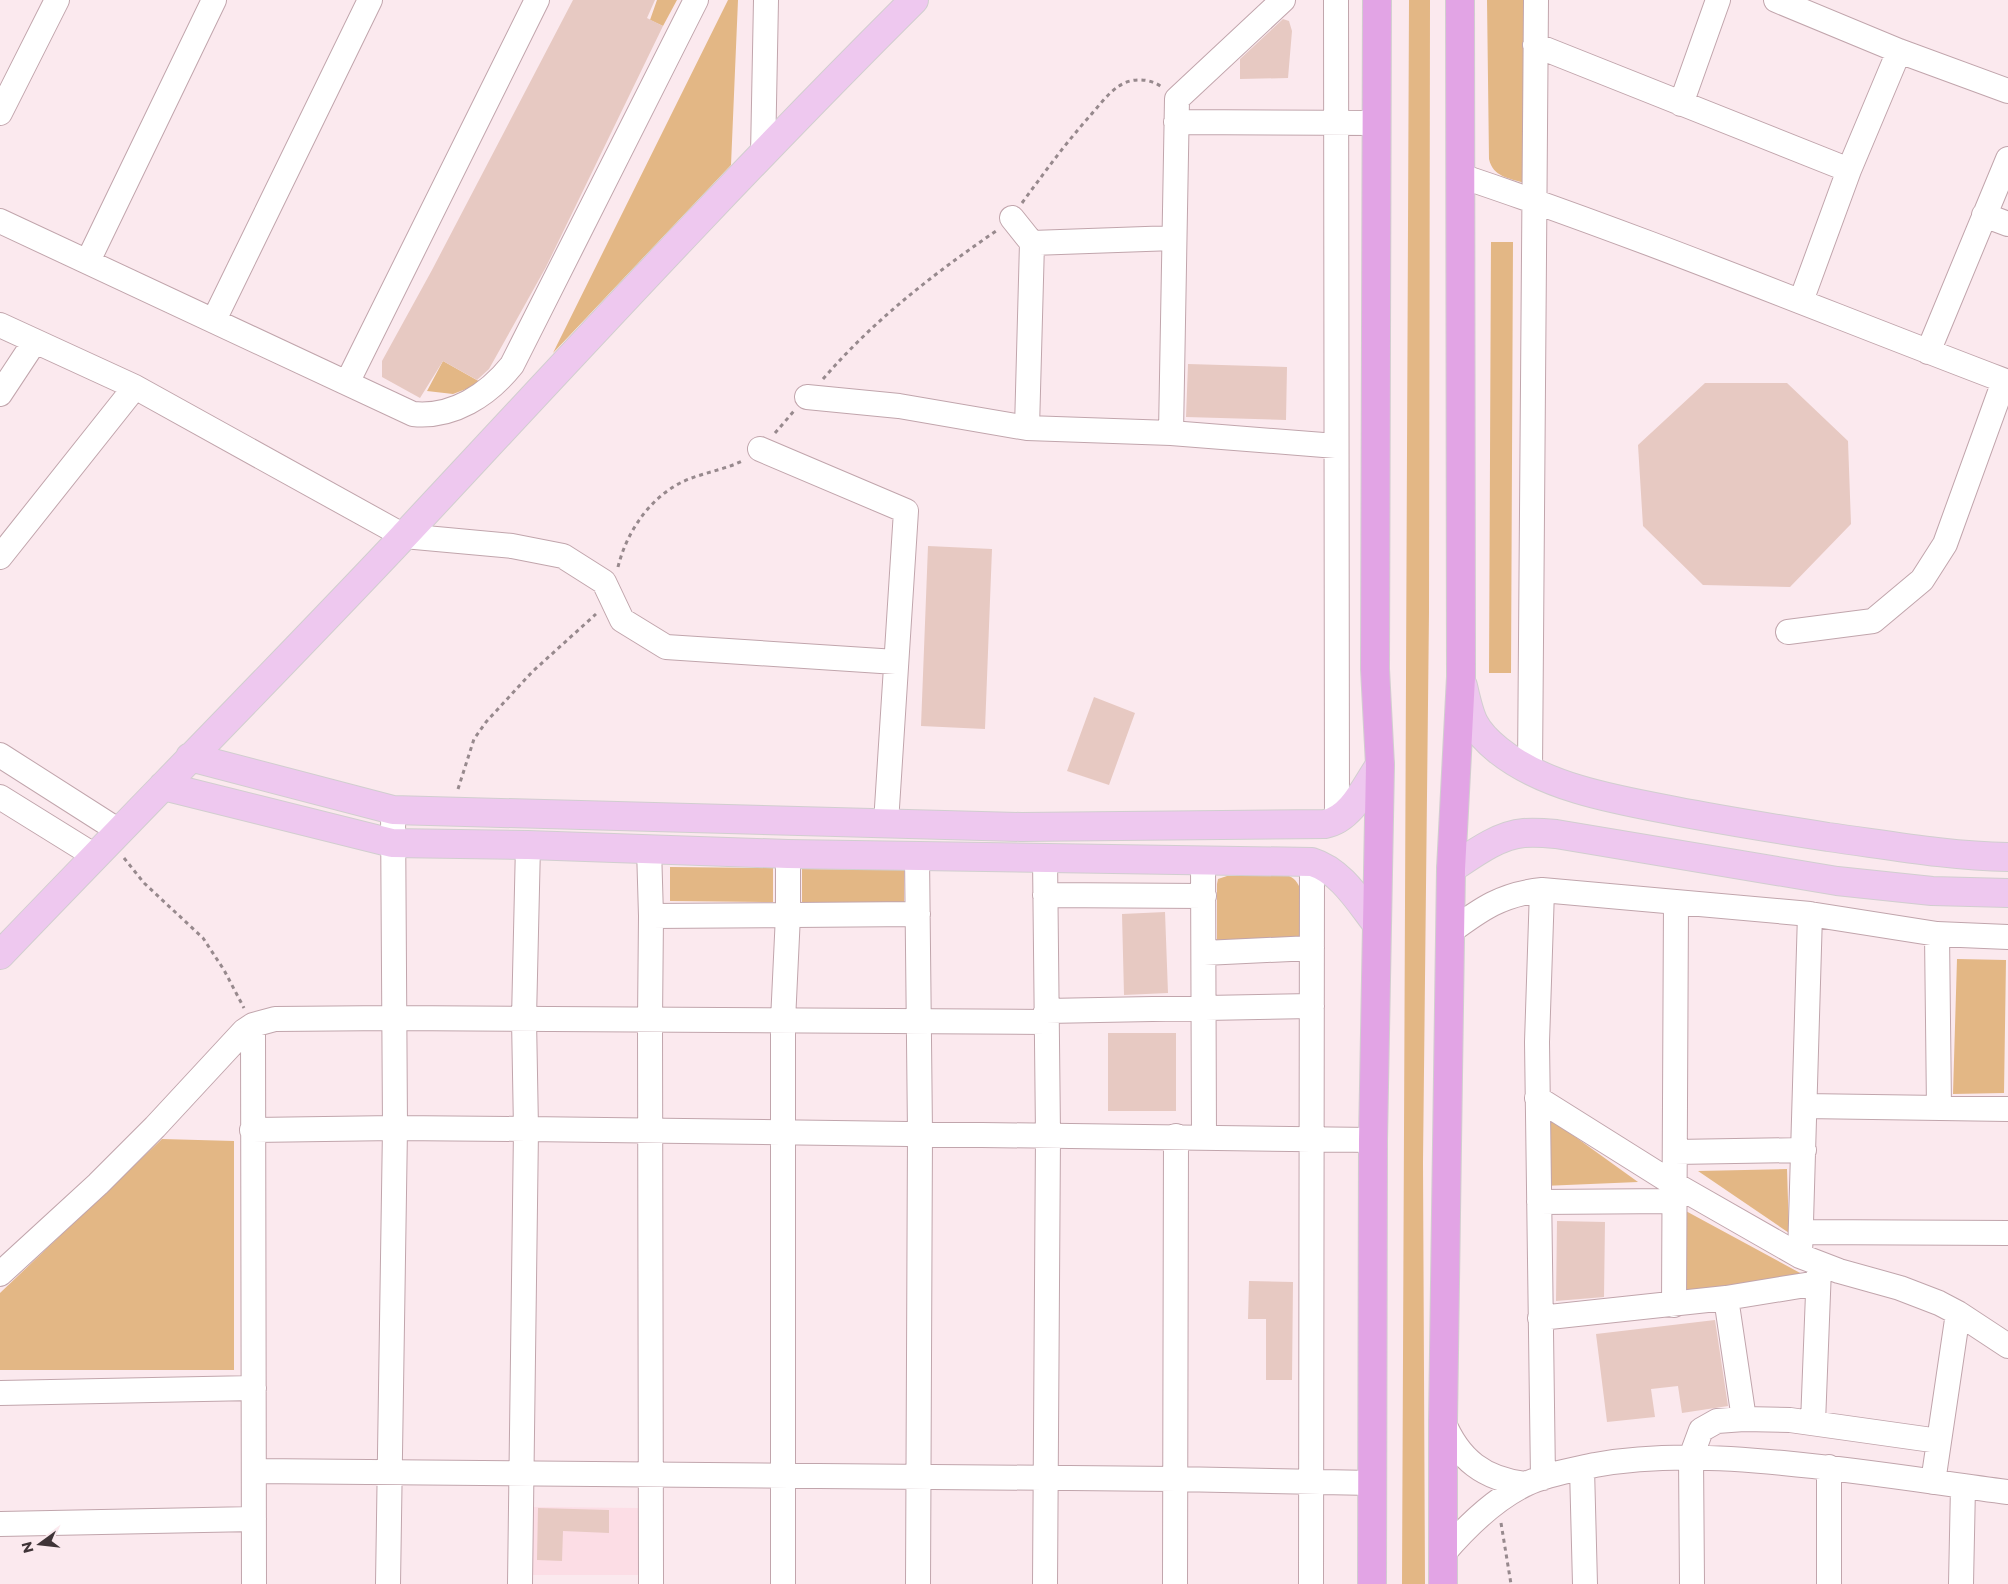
<svg xmlns="http://www.w3.org/2000/svg" width="2008" height="1584" font-family="Montserrat,sans-serif">
	<rect width="100%" height="100%" fill="#fbe9ee"/>
	<!-- built -->
	<path fill="#fcdde5" d="M533,1507L638,1508V1575H531Z"/>
	<!-- green -->
	<path fill="#e3b785" d="M657,0H677L663,26L650,20Z
		M728,0H738L731,165L553,353Z
		M1409,0H1430L1429,612L1423,1163L1425,1584H1402Z
		M1487,0H1526L1524,183C1509,178 1493,177 1489,159Z
		M1491,242H1513L1511,673H1489Z
		M443,361L482,383L453,394L427,391Z
		M670,867L773,868V902L670,901Z
		M802,869L904,870V904L802,903Z
		M1227,876H1289C1308,884 1303,919 1304,937L1217,941V884L1218,879Z
		M1957,959L2006,960L2004,1093L1953,1094Z
		M1549,1118L1638,1182L1543,1186Z
		M162,1139L234,1141V1370H0V1293Z
		M1787,1169L1789,1233L1698,1171Z
		M1684,1210L1802,1274L1685,1295Z"/>
	<!-- building -->
	<path fill="#e7c9c2" d="M573,0H655L647,18L663,26L546,267L489,369L477,380L443,361L420,398L382,377V361L432,270Z
		M1283,19L1289,21L1292,31L1288,78L1240,79V59Z
		M1188,364L1287,367L1286,420L1186,417Z
		M1705,383H1787L1848,441L1851,524L1790,587L1703,585L1643,526L1638,445Z
		M928,546L992,549L985,729L921,726Z
		M1094,697L1135,713L1109,785L1067,771Z
		M1165,912L1168,993L1124,995L1122,914Z
		M1108,1033H1176V1111H1108Z
		M1557,1221L1605,1222L1604,1297L1556,1301Z
		M1249,1281L1293,1282L1292,1380H1266V1319H1248Z
		M1715,1320L1728,1406L1682,1413L1678,1386L1651,1389L1655,1417L1607,1422L1596,1334Z
		M538,1508L609,1510V1533L563,1531L562,1561L537,1560Z"/>
	<g fill="none" stroke-linecap="round" stroke-linejoin="round">
		<defs>
			<path id="minor" d="M1336,0L1337,821
				M1776,0L1899,51L2008,91
				M1535,45L1849,170
				M1681,104L1718,0
				M0,113L57,0
				M1176,122L1377,123
				M763,155L766,0
				M1461,176C1646,238 1826,313 2008,382
				M1984,215L2008,224
				M1012,218L1032,243L1027,428
				M0,221L413,414C453,418 488,395 512,365L696,0
				M1032,243L1174,238
				M88,261L214,0
				M1801,301L1849,170L1899,51
				M214,320L370,0
				M0,325L135,387L404,536L512,546L563,556L604,582L622,620L666,647L896,662
				M1928,352L2008,159
				M347,383L537,0
				M0,394L35,341
				M807,397L899,406L1027,428L1171,433L1336,446
				M1171,433L1177,99L1283,0
				M760,449L906,511L886,823
				M0,557L135,387
				M1788,632L1873,621L1922,580L1945,544L2004,381
				M0,755L119,831
				M1530,769L1536,0
				M0,797L95,856
				M649,848L651,916L650,1020L651,1584
				M917,856L920,1133L918,1584
				M1045,857L1048,1135L1045,1584
				M1203,860L1204,1137
				M1542,890L1537,1042L1543,1478
				M1045,895L1204,896
				M651,916L918,914
				M1450,932C1481,909 1502,894 1542,890L1810,914L1937,934L2008,937
				M1937,934L1939,1108
				M1204,953L1312,948
				M1046,1011L1312,1006
				M253,1025L254,1584
				M1537,1098L1674,1184L1800,1256L1839,1271L1900,1288L1939,1303L1958,1313L2008,1346
				M1805,1106L2008,1109
				M252,1130L395,1128L526,1129L1373,1140
				M1675,1152L1804,1150
				M1539,1202L1674,1201
				M1801,1232L2008,1233
				M1800,1256L1810,914
				M0,1274L98,1184L155,1127L244,1031L253,1025L275,1019L393,1018L1046,1022
				M1726,1298L1744,1419
				M1674,1305L1676,902
				M1540,1318L1726,1298L1818,1283
				M0,1393L254,1388
				M1443,1421C1459,1460 1484,1479 1526,1484
				M1813,1423L1819,1268
				M1582,1468L1585,1584
				M255,1471L1175,1479L1372,1483
				M1933,1482L1958,1313
				M0,1524L254,1519
				M1443,1554C1466,1527 1493,1500 1526,1484C1547,1474 1573,1470 1595,1465C1658,1454 1720,1457 1783,1463C1859,1470 1933,1482 2008,1492
				M388,1584L395,1128L393,810
				M520,1584L526,1129L524,1019L528,845
				M783,1584V1021L788,915V854
				M1175,1584L1176,1136
				M1311,1584L1312,862
				M1692,1584L1691,1457L1701,1430L1717,1421L1744,1419L1790,1420L1939,1441
				M1829,1584V1467
				M1961,1584L1963,1486"/>
			<path id="major" d="M1463,686C1470,717 1472,729 1498,750C1545,788 1617,800 1675,811C1726,821 1777,829 1828,837C1888,845 1948,856 2008,857
				M190,757L393,810L1021,827L1325,824C1352,819 1366,785 1380,765
				M163,786L392,843L528,845L788,854L1312,862C1341,871 1358,900 1376,923
				M1451,869C1472,855 1498,835 1524,833C1535,832 1546,833 1556,834L1837,881L1932,891L2008,893
				M0,955C133,816 269,679 401,539C570,358 738,175 914,0"/>
			<path id="highway" d="M1372,1584L1373,1140L1380,765L1375,669L1377,0
				M1443,1584V1421L1451,869L1461,677L1460,0"/>
		</defs>
		<!-- minor casing -->
		<use href="#minor" stroke="#c1a5ac" stroke-width="26"/>
		<!-- major casing -->
		<use href="#major" stroke="#d1cecf" stroke-width="30"/>
		<!-- highway casing -->
		<use href="#highway" stroke="#d1cecf" stroke-width="30"/>
		<!-- path -->
		<path stroke="#97898d" stroke-width="3" stroke-dasharray="4 4" stroke-linecap="butt" d="M1022,203C1044,173 1065,144 1089,117C1098,107 1108,93 1119,86C1132,77 1151,78 1163,88
			M823,379C874,320 932,275 996,231
			M775,433L794,411
			M618,567C627,530 653,493 689,479C707,472 727,469 744,460
			M458,789L474,739L486,722L532,672L596,614
			M124,858L144,883L203,938L224,970L244,1008
			M1501,1523L1511,1584"/>
		<!-- minor -->
		<use href="#minor" stroke="#fff" stroke-width="24"/>
		<!-- major -->
		<use href="#major" stroke="#eec8ef" stroke-width="28"/>
		<!-- highway -->
		<use href="#highway" stroke="#e2a4e5" stroke-width="28"/>
	</g>
	<!-- north arrow -->
	<g transform="translate(40 1544) rotate(255)" stroke="#fbe9ee" stroke-width="4" paint-order="stroke">
	<path d="M0-4L9 19L0 12L-9 19Z" fill="#3f3437"/>
	<text y="-8" font-size="14" font-weight="bold" text-anchor="middle" fill="#3f3437">N</text>
	</g>
</svg>
